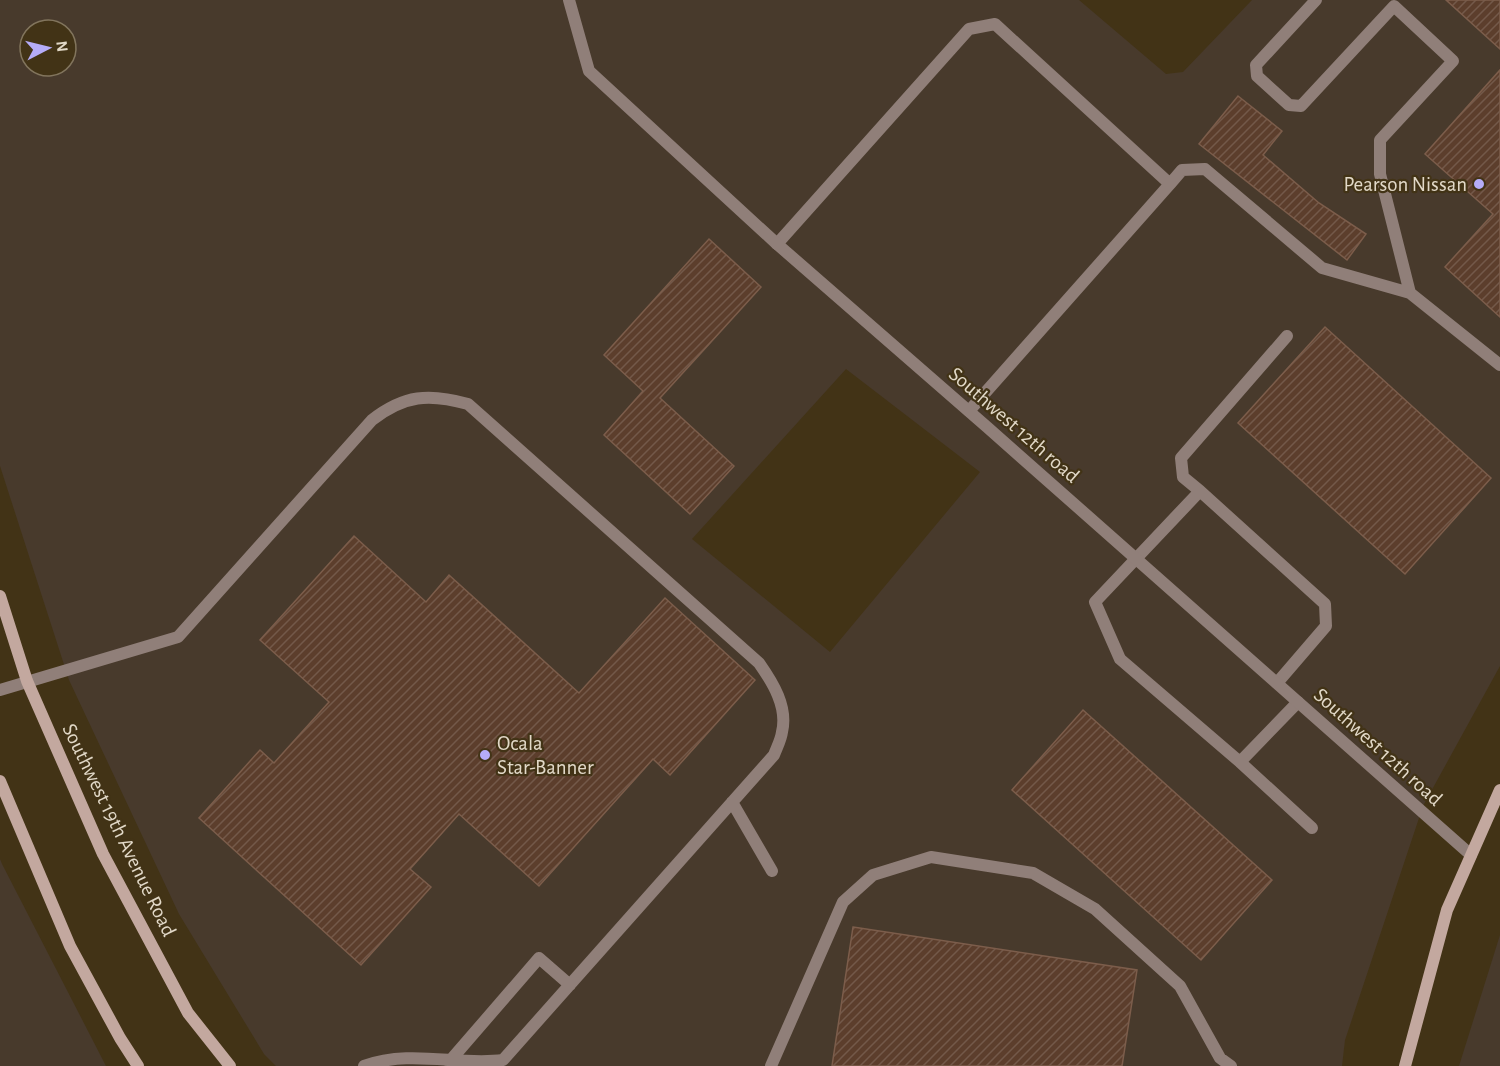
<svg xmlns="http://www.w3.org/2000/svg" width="1500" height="1066" font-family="'Alegreya Sans',sans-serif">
	<defs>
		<pattern id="building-hatch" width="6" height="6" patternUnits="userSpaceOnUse" patternTransform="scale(1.5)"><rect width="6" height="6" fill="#5c3e2c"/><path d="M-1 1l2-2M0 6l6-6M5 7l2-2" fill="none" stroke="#735949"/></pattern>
	</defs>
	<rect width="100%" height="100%" fill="#423316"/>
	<!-- commercial -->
	<path fill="#483a2c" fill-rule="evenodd" d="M0,0H1079L1166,74L1183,72L1252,0H1500V666L1423,806L1345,1040L1342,1066H276L264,1054L179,914L69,680L0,466ZM30,30H66V66H30ZM846,369L980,472L830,652L692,539Z
		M0,859L2,864L106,1066H0Z
		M1500,935V1066H1459Z"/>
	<!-- building -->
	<path fill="url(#building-hatch)" stroke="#7c5d4b" stroke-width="1.5" d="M1446,0H1500V49Z
		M1500,70V317L1445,267L1493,214L1425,154Z
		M1238,96L1282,131L1263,155L1319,203L1366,234L1347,260L1199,144Z
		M709,239L761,287L660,398L734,466L690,514L604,435L643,391L604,355Z
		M1325,327L1491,478L1405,574L1238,423Z
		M354,536L426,602L449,575L579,693L665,598L755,680L670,775L653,759L539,886L459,814L410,869L431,887L361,965L199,818L260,750L274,763L329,702L260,640Z
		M1083,710L1272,880L1201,960L1012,790Z
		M853,927L1137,970L1122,1066H832Z"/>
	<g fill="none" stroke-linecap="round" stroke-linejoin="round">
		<!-- service -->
		<path stroke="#907f79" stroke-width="12" d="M1316,0L1256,65L1257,76L1289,105L1301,106L1394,6L1453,61L1380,140V174L1410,293
			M1170,184L1182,170L1205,169L1322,268L1410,293L1500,365
			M777,244L969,29L995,24L1170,184L969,411
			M1200,491L1183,477L1181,458L1287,336
			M0,690L178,637L372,420C404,395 429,393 468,404L759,663C773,683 788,707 782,732C781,740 777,747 774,755L503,1060C458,1066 411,1049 364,1066
			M1298,702L1240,762L1312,828
			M1240,762L1120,659L1095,602L1200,491L1325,604L1326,626L1277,683
			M732,802L772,871
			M449,1062L539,958L570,985
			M771,1066L843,902L873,875L931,857L1033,873L1095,909L1180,986L1220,1058L1231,1066"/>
		<!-- minor -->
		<path stroke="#907f79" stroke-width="12" d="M569,0L589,71L777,244L987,427L1471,855"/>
		<!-- secondary -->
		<path stroke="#c3a89f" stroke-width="12" d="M0,596L27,681L103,854L188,1013L230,1066
			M0,781L70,946L120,1038L138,1066
			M1405,1066L1447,910L1500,790"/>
	</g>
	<!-- markers -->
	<g fill="#b5acf8" stroke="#423316" stroke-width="2">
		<circle cx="1479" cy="184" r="6"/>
		<circle cx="485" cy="755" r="6"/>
	</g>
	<g text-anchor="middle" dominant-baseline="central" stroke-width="4.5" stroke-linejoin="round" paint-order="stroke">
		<!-- poi labels -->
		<g font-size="21" fill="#e2d9c8" stroke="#423316" text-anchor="end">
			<text x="1467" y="184">Pearson Nissan</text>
			<text x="497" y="743" text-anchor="start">Ocala<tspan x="497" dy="24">Star-Banner</tspan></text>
		</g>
		<!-- street labels -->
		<g font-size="21" fill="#e2d9c8" stroke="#423316">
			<text transform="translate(1014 425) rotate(41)">Southwest 12th road</text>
			<text transform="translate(1378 747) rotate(42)">Southwest 12th road</text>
			<text transform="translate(119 830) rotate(64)">Southwest 19th Avenue Road</text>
		</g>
	</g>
	<!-- north arrow -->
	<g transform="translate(48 48) rotate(83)"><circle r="28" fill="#423316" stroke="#82755d" stroke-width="1.5"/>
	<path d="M0-4.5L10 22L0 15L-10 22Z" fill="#b5acf8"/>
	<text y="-9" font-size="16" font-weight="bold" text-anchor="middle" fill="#e2d9c8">N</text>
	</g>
</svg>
